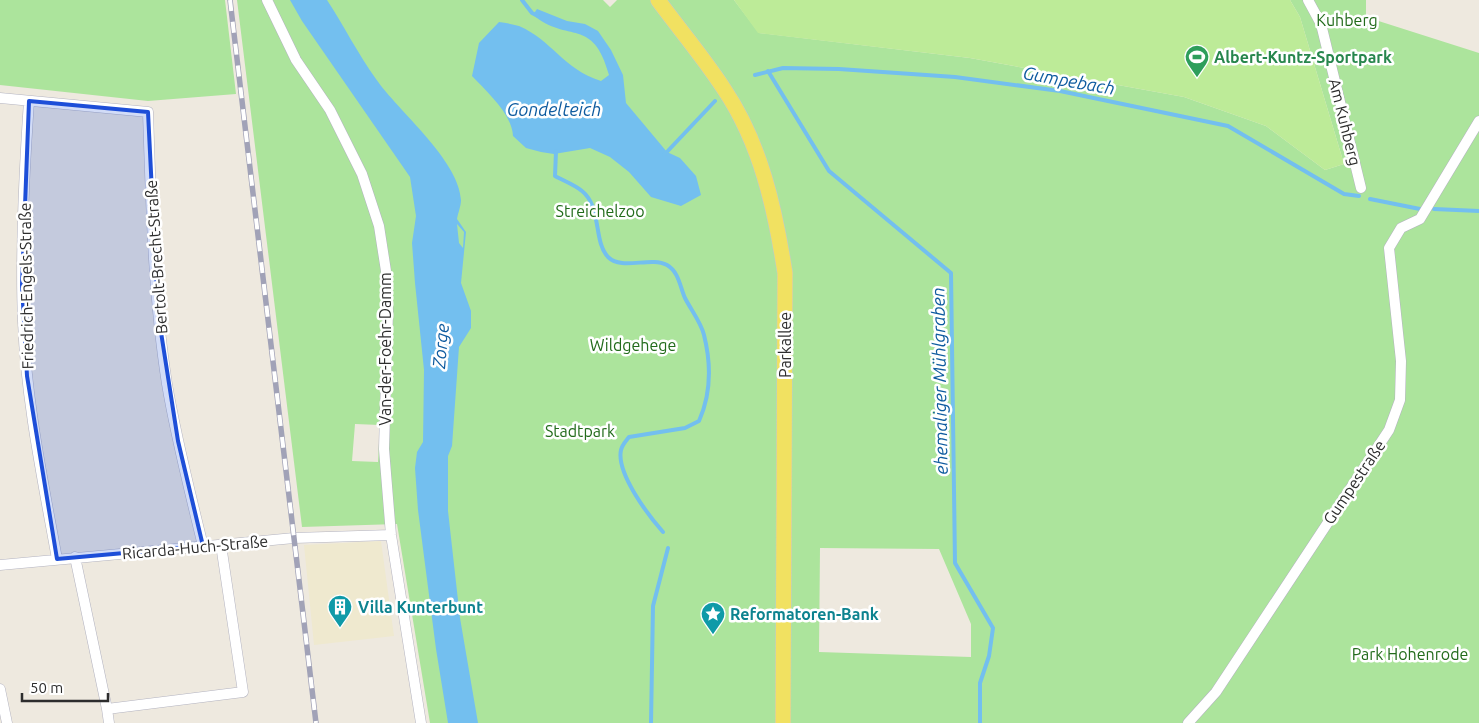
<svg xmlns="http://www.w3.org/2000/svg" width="1479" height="723" font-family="Ubuntu,sans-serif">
	<rect width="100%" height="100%" fill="#eee9df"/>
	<!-- education -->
	<path fill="#efe9cf" d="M381,541L394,636L314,645L304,545Z"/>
	<!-- green -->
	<path fill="#ace49c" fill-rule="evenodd" d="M0,0H225L236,94L148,101L0,85Z
		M237,0H603L610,7L617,0H734L759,33L970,58L1184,97L1266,126L1325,170L1344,164L1300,17L1290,0H1366V17L1479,53V723H430L397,524L302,527ZM355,424L380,425L378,462L352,461ZM820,548L939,549L971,624V657L819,652Z"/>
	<!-- pitch -->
	<path fill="#bdeb98" d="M734,0H1290L1300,17L1344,164L1325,170L1266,126L1184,97L970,58L758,33Z"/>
	<!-- water -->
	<path fill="#73bfef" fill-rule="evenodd" d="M290,0H327C344,26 358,54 376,79C398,111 459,160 461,200C461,206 458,213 457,219L466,232L461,283L471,311V328L459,347L452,446L448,456V511L460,618L478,723H448L436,649L418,510L415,468L417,452L423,442L424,370L415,283L412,243L416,216L410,177L302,21ZM457,224L464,232L463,248L459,243Z
		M537,9L567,21L585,24L598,31L611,50L623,75L626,103L667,152L680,158L696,176L701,195L681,206L651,197L629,172L610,157L590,148L554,154L541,152L526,148L513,136C512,114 487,92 472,76L479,43L499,22C506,23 513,24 519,26C552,40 563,69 601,81L609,75C593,16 568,44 533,15Z"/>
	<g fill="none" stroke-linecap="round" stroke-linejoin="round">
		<!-- stream -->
		<path stroke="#73bfef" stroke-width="4" d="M522,0L532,13L538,16
			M768,71L829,171L951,273L955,563L993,628L989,656L980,683V723
			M755,75L783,68L839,69L955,77L1060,91L1228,126L1344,194L1359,196
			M556,151L555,176C564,181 575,185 582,191C602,207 593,241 608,257C622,271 650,256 667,265C679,272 680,287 685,298C691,310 701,322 704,335C711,363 711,394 699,421L685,428L629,437C626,441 622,445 621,450C616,473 648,515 663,532
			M664,155L715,101
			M1370,199L1420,209
			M1434,209L1479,211
			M651,723L653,606L668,548"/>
		<defs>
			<path id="street" d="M267,0L296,60L330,110L362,174L379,226L386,271L388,311L384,449L391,535L421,723
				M1308,0L1321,24L1361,188
				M0,98L148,112C151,203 153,294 167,384C176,438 190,492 203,546
				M29,101C24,174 20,248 23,321C26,401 43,481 57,559
				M75,557L107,709L243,692L221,545
				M0,565L294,538L391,535
				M0,689L7,723
				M107,709L109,723
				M1188,723L1216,692L1389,430L1400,400L1401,361L1389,248L1401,228L1420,219L1479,121"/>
			<path id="primary" d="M658,0C680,30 704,58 724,89C761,144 775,209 785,273L783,723"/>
		</defs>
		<!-- street casing -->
		<use href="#street" stroke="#b3b3c0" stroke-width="11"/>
		<!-- primary casing -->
		<use href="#primary" stroke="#c8c8c8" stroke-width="16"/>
		<!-- street -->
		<use href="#street" stroke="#fff" stroke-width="10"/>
		<!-- primary -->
		<use href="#primary" stroke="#f1e161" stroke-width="15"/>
		<defs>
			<path id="rail" d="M230,0L316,723"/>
		</defs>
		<!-- rail casing -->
		<use href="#rail" stroke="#a1a2b7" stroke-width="5.5"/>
		<!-- rail -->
		<use href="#rail" stroke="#fff" stroke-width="4" stroke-dasharray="11" stroke-linecap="butt"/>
	</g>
	<!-- marked area -->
	<path fill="#1d4ed8" fill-opacity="0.2" stroke="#1d4ed8" stroke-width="4" stroke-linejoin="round" d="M29,101L148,112L158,313L178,441L203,546L57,559L27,376L22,285Z"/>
	<!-- icons -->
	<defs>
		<symbol id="stadium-pin" viewBox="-11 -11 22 30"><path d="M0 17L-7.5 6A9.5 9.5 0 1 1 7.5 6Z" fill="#2e9e5b" stroke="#fff"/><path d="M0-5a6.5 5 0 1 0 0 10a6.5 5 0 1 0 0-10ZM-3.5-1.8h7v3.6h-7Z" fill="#fff"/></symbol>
		<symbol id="building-pin" viewBox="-11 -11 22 30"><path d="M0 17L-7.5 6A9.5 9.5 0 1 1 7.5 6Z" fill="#0f9aa8" stroke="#fff"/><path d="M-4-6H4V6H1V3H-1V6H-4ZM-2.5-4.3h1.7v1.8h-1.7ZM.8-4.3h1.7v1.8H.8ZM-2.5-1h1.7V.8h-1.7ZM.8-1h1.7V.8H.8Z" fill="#fff"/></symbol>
		<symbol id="sight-pin" viewBox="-11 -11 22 30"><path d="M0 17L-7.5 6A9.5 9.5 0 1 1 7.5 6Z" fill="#0f9aa8" stroke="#fff"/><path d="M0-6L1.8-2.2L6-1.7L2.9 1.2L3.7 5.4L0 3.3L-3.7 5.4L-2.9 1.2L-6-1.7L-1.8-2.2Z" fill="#fff"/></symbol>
	</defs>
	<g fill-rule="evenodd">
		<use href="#stadium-pin" x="1183" y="43" width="28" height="38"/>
		<use href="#building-pin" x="326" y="593" width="28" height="38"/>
		<use href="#sight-pin" x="699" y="600" width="28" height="38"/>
	</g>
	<g text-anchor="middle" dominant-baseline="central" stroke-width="5" stroke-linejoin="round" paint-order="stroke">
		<!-- park labels -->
		<g font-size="16" fill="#226b1b" stroke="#fff">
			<text x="1347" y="20">Kuhberg</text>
			<text x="600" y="211">Streichelzoo</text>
			<text x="633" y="345">Wildgehege</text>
			<text x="580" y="431">Stadtpark</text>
			<text x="1410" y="654">Park Hohenrode</text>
		</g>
		<!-- leisure labels -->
		<g font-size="16" font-weight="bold" fill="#27864d" stroke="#fff" text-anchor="start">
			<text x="1214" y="57">Albert-Kuntz-Sportpark</text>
		</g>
		<!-- street labels -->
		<g font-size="16" fill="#2d2d2d" stroke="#fff">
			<text transform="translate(1345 122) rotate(76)">Am Kuhberg</text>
			<text transform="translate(156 257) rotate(-94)">Bertolt-Brecht-Straße</text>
			<text transform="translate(26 286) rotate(-91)">Friedrich-Engels-Straße</text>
			<text transform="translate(785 345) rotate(-90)">Parkallee</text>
			<text transform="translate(385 349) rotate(-90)">Van-der-Foehr-Damm</text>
			<text transform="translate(1354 482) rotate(-56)">Gumpestraße</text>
			<text transform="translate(195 547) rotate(-5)">Ricarda-Huch-Straße</text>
		</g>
		<!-- culture labels -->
		<g font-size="16" font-weight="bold" fill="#0d838f" stroke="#fff" text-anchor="start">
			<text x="358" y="607">Villa Kunterbunt</text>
			<text x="730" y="614">Reformatoren-Bank</text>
		</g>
		<!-- water labels -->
		<g font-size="18" font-style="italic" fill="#0e5b9f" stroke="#fff">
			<text transform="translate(1069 80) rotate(10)">Gumpebach</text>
			<text x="554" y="109">Gondelteich</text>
			<text transform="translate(440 346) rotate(-85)">Zorge</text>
			<text transform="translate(939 381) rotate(-91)">ehemaliger Mühlgraben</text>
		</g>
	</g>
	<!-- scale -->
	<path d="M22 693v8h86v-8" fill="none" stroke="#2d2d2d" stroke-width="2.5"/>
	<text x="30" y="693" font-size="15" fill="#2d2d2d" stroke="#ffffff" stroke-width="4" paint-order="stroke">50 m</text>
</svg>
